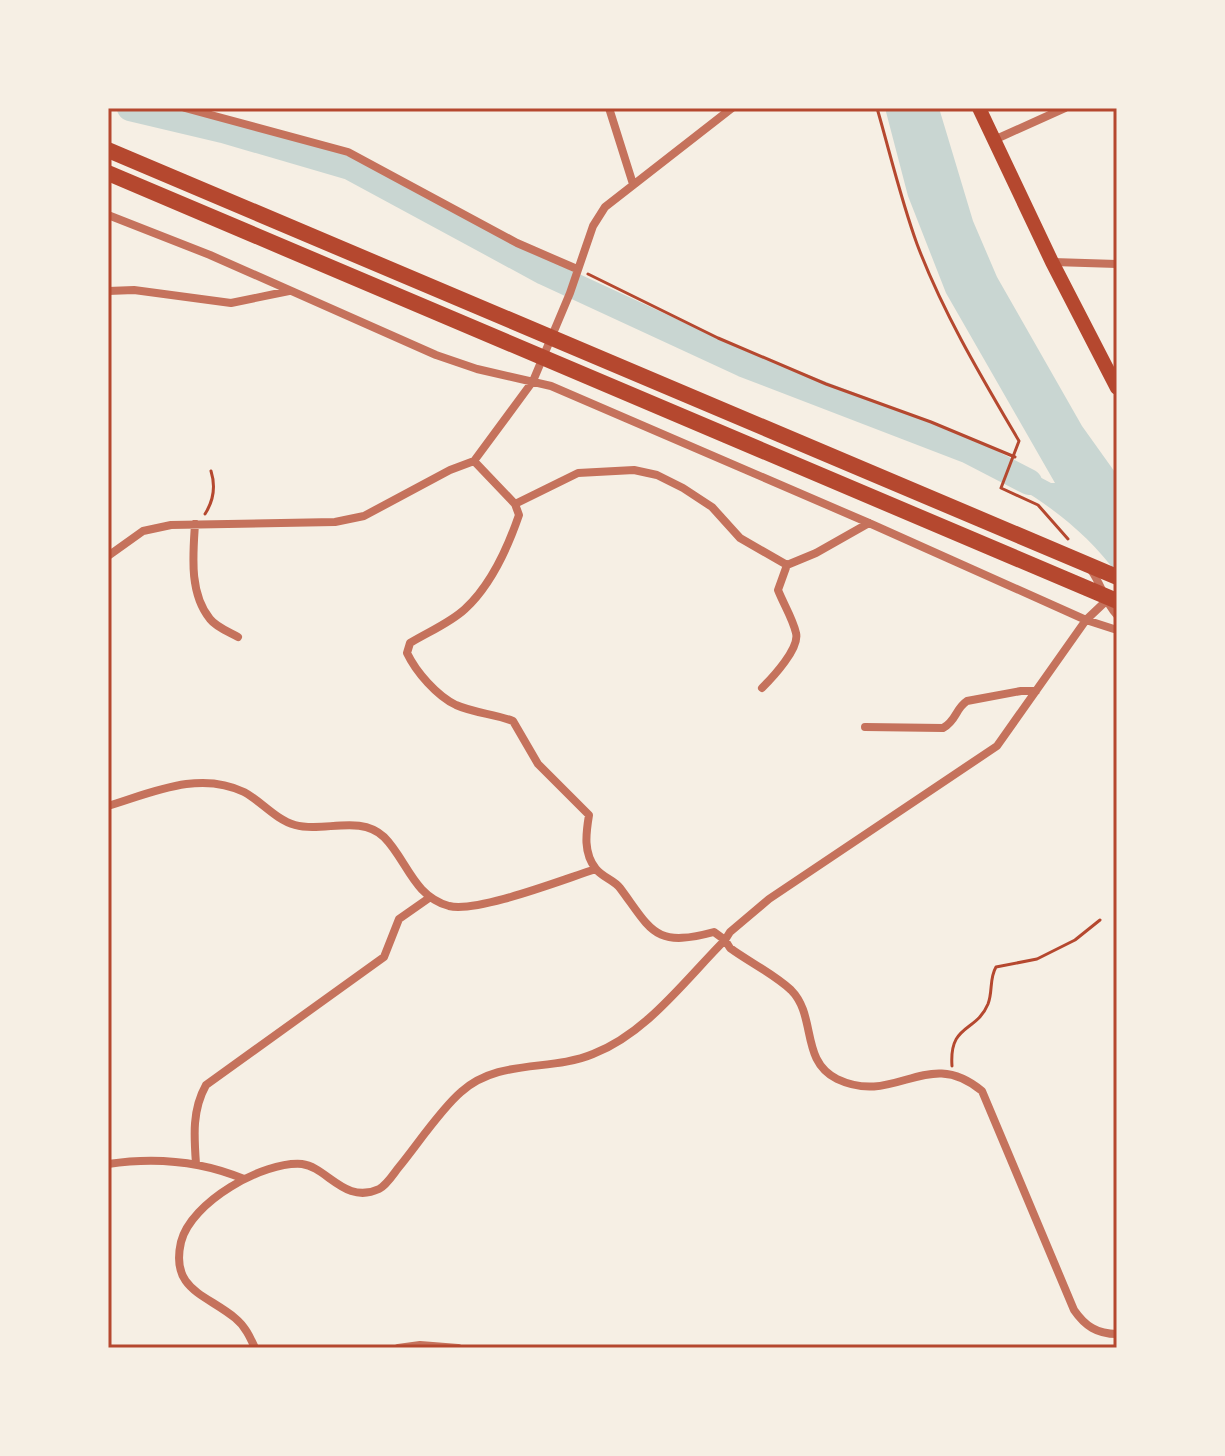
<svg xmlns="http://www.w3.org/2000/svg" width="1225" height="1456" font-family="'Fira Sans Condensed',sans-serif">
	<rect width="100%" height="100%" fill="#f6efe4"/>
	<!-- water -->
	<path fill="#c9d6d2" d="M885,108H939L973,221L997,277L1082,426L1117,475V574C1088,533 1042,498 997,476L1004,458L1051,483H1055L946,293L908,196Z"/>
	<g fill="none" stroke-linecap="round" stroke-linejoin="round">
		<!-- river -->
		<path stroke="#c9d6d2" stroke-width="26" d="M130,108L223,130L350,167L544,272L743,364L967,450L1029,482"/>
		<!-- path -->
		<path stroke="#b5482f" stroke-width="3" d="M877,108C890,153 901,200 917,244C943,313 982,378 1019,441L1001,488L1038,505L1068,539
			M588,274L718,338L826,384L931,422L1015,457
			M205,514C214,500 216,487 211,471
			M952,1066C949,1023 976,1033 988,1004C993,991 989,979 996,967L1037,959L1075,940L1100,920"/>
		<!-- minor -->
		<path stroke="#c5725c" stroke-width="8" d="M185,108L348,152L517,243L577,269
			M609,108L633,184
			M994,140L1065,108
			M108,215L210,255L436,355L477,369L551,386L869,523L1086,620L1117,630
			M1053,262L1117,264
			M108,291L134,290L231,303L289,291
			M474,461L515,504L519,515C508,547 490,586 465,609C450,623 428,632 410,643L407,653C416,672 437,696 456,705C474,713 495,714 513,721L538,764L589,815C586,833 583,853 596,869C602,877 614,880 620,888C652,931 654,948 714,932L725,940L730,948C749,962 774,974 791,990C817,1016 800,1061 837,1079C896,1107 927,1045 982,1091L1074,1310C1085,1326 1097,1334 1117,1334
			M515,504L578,473L634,470L657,475L683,488L712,507L740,538L787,565L816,553L869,523
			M195,524C193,555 189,593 210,619C216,627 229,632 238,637
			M108,556L143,531L171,525L335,522L364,516L450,470L474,461L533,381L570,293L593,226L605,207L732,108
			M1091,570C1102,585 1104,601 1117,615
			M762,688C773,677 800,648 796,633C793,619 783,603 778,590L787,565
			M865,727L943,728C957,720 955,709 967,701L1021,691H1036
			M108,806C151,793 199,770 244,792C261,801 276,820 295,825C323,833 360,814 384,837C407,860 413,896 449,906C478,913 564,879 596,869
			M108,1164C154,1157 201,1161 244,1179
			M196,1164C194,1136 192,1110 206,1085L384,957L399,919L429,898
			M255,1348C250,1337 245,1326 235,1318C206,1294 170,1290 181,1242C191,1202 263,1161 302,1164C327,1167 345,1205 379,1189C387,1185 394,1173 399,1167C417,1145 441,1109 461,1092C499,1058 550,1072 593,1054C647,1033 685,980 725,940L730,932L769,899L997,746L1086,620L1105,602
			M398,1348L420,1345L458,1348"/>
		<!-- primary -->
		<path stroke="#b5482f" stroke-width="14" d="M979,108L1052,262L1117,388"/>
		<!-- trunk -->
		<path stroke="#b5482f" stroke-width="16" d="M108,150L1117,577
			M108,173L1117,601"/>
	</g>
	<!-- border -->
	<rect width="1225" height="1456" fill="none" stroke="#f6efe4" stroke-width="220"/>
	<rect x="110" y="110" width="1005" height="1236" fill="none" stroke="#b5482f" stroke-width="3"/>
</svg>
